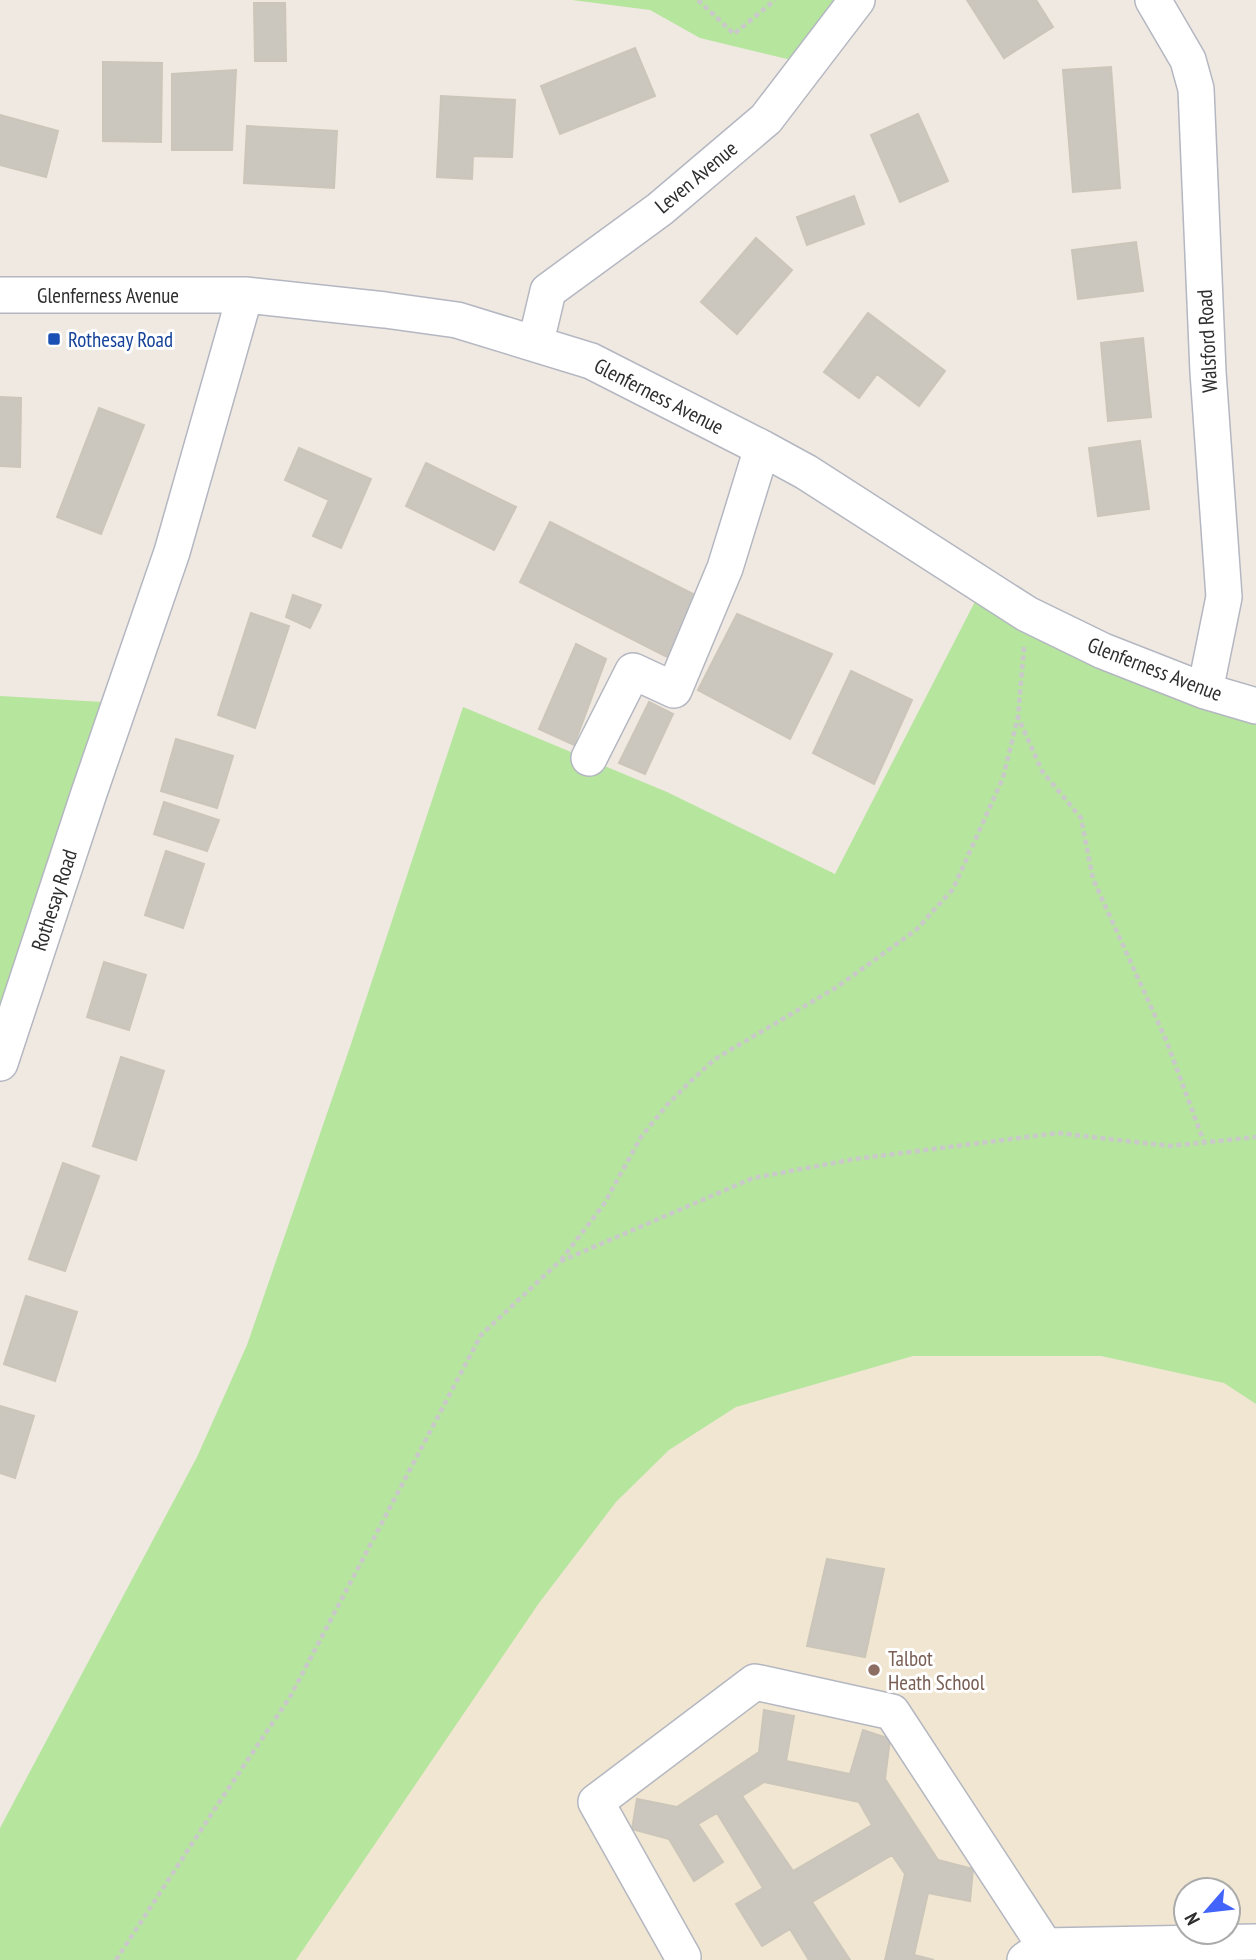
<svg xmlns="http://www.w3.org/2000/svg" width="1256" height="1960" font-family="'PT Sans Narrow',sans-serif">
	<rect width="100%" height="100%" fill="#efe9e1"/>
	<!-- education -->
	<path fill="#f0e6d1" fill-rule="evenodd" d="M913,1356H1101L1224,1383L1256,1404V1960H295L410,1789L539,1603L616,1502L669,1450L736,1407ZM1186,1890H1228V1932H1186Z"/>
	<!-- green -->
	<path fill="#b6e59e" d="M572,0H857L808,64L700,38L650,10Z
		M983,586L1256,706V1404L1224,1383L1101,1356H913L736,1407L669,1450L616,1502L539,1603L296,1960H0V1828L197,1457L247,1345L351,1044L463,707L667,792L835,874Z
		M0,696L103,702L0,1008Z"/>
	<!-- building -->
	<path fill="#cbc7bf" stroke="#cbc5ba" stroke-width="2" fill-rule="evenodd" d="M967,0H1036L1053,27L1004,58Z
		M254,3H285L286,61H255Z
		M635,48L655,96L560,134L541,86Z
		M103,62L162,63L161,142L103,141Z
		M1111,67L1120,188L1073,192L1063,70Z
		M236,70L232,150H172V74Z
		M441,96L515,100L512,157L473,156L472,179L437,177Z
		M918,114L948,181L900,202L871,135Z
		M0,115L58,131L46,177L0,165V166Z
		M247,126L337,131L334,188L244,183Z
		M854,196L864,224L807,245L797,217Z
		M756,238L792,270L737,334L701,302Z
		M1136,242L1143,291L1078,299L1072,250Z
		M868,313L945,371L919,406L877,374L859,398L824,372Z
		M1143,338L1151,417L1108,421L1101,343Z
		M0,397L21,398L20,467L0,466Z
		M99,408L144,425L101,534L57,517Z
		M1140,441L1149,509L1098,516L1089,448Z
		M299,448L371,479L341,548L313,536L329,500L285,480Z
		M426,463L516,507L494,550L406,506Z
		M550,522L699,597L669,658L520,582Z
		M293,595L321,605L310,628L286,617Z
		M251,613L289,626L255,728L218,715Z
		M737,614L832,654L790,739L698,690Z
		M576,644L606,659L574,745L539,729Z
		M851,671L912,700L874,784L813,753Z
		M649,702L673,714L645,774L619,763Z
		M176,739L233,756L217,808L161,791Z
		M164,802L219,820L207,851L154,834Z
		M166,851L204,864L183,928L145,915Z
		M104,962L146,975L129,1030L87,1017Z
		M121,1057L164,1071L136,1160L93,1146Z
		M63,1163L99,1176L65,1271L29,1259Z
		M26,1296L77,1312L55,1381L4,1364Z
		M0,1406L34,1416L15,1478L0,1473Z
		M827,1559L884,1569L865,1657L807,1646Z
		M764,1710L794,1716L786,1761L850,1774L863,1730L890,1739L885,1779L938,1860L973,1869L970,1901L928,1893L914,1955L934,1960H885L905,1874L892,1855L812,1902L850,1960H809L790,1929L762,1946L736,1904L763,1888L717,1813L698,1824L723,1862L694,1881L669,1839L632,1829L637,1799L677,1807L759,1752ZM764,1782L859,1802L872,1825L793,1871L742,1796Z"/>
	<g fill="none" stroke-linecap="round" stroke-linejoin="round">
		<defs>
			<path id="minor" d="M1153,0L1188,60L1196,89L1208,372L1224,597L1205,691
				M0,295H245L385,310L457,320L591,361L762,448L806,472L1027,614L1103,651L1205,691L1256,706
				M533,343L540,325L548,291L660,209L766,119L857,0
				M589,758L633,671L674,690L725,568L762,448
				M0,1063L89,793L172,552L245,295
				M683,1957L596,1802L755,1682L892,1712L1045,1946
				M1025,1960L1045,1946L1256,1942"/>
		</defs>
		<!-- minor casing -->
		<use href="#minor" stroke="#b4b7c1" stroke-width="38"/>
		<!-- path -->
		<path stroke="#c9c9c9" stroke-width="4.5" stroke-dasharray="5 3.5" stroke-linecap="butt" d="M698,0L734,34L775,0
			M1024,647L1018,717L1042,771L1081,818L1093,879L1166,1040L1204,1142
			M561,1260L604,1204L641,1137L666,1106L692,1080L715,1059L837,987L916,930L953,889L1003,778L1018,717
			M116,1960L218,1804L290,1697L481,1335L559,1262L753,1178L855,1159L1058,1133L1170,1146L1256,1137"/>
		<!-- minor -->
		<use href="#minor" stroke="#fff" stroke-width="35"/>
	</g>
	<!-- markers -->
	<rect fill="#1a4fb4" stroke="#fff" stroke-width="2.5" x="47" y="332" width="14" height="14" rx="3.5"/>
	<circle fill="#8d6e63" stroke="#fff" stroke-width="2.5" cx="874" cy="1670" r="7"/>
	<g text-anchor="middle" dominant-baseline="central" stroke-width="6" stroke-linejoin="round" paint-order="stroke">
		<!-- street labels -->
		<g font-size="21" fill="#2e2e2e" stroke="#fff">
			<text transform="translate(696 177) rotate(-40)">Leven Avenue</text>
			<text x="108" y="295">Glenferness Avenue</text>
			<text transform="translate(1207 341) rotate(-93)">Walsford Road</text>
			<text transform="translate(659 396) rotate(27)">Glenferness Avenue</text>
			<text transform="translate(1155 669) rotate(21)">Glenferness Avenue</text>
			<text transform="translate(54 900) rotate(-72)">Rothesay Road</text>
		</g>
		<!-- transit labels -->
		<g font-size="21" fill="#164399" stroke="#fff" text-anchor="start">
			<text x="68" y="339">Rothesay Road</text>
		</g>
		<!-- education labels -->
		<g font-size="21" fill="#785e54" stroke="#fff" text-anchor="start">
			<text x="888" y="1658">Talbot<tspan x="888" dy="24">Heath School</tspan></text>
		</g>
	</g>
	<!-- north arrow -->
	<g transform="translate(1207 1911) rotate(242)"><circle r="33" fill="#ffffff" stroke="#ababab" stroke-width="2"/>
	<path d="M0-5L12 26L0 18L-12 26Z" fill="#4264fb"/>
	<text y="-10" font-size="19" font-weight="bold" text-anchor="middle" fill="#2e2e2e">N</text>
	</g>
</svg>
